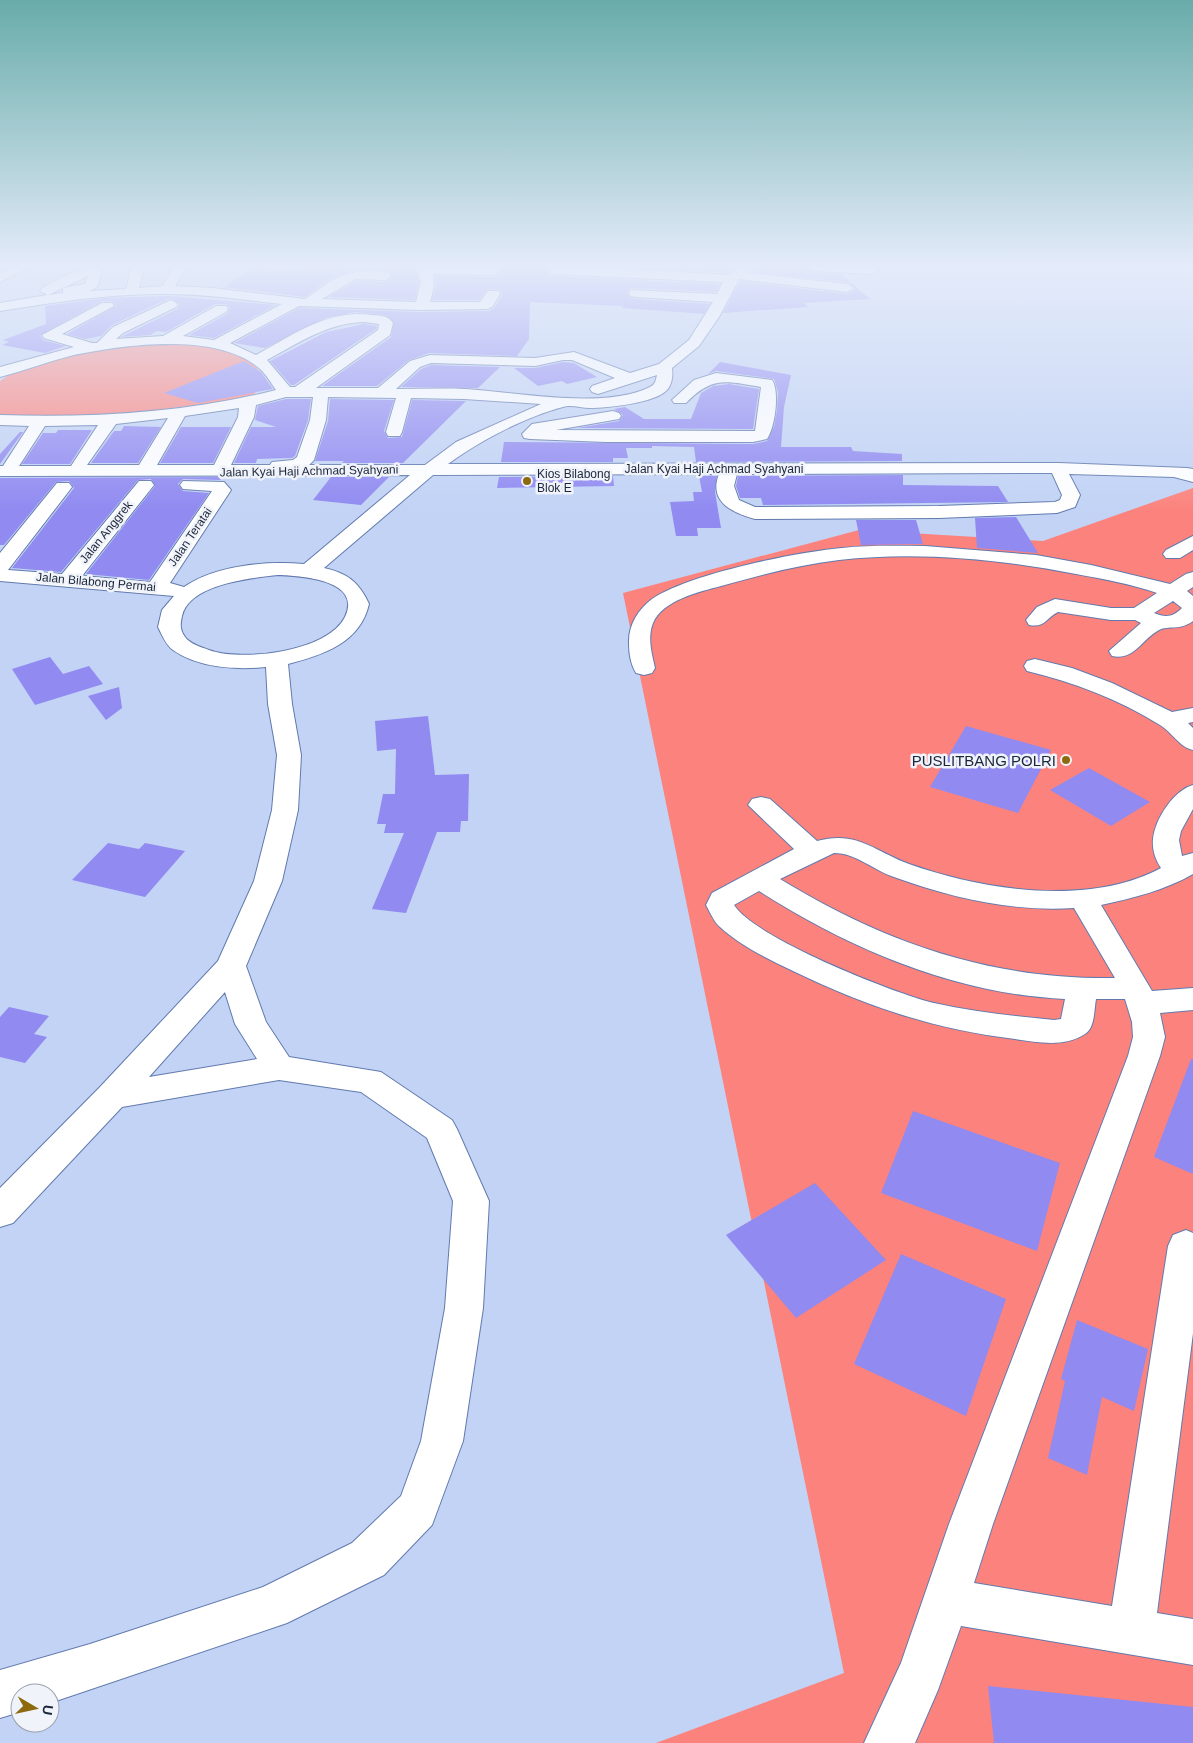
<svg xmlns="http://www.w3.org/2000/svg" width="1193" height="1743" font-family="Helvetica,sans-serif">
	<rect width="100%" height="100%" fill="#c2d3f5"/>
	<!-- green -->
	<path fill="#fc837d" d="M141,342C176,344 240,340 261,374L258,390L250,398L125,414L0,417V381C40,353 94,350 141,342Z
		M1193,488V1743H656L844,1673L623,593L859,530L1043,541Z"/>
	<!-- building -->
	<path fill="#908af1" d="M255,267L300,270L304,267H414L419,281L415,300L328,297L356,281L385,282L393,277L390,271L373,268L347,271L330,279L305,297L223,287Z
		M497,267H552L547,271L551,276L720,284L716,292L631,288L627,292L629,297L636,299L710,304L704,314L622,308L623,306L530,302L529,339L517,356L429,353L409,360L377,386H322L391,337L394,322L385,315L356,312L325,318L265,348L234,343L299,308L421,312L489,311L495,307L502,295L500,290L488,289L479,300H432L436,286L435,276L494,277L502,272Z
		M670,267H738L728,273L668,269Z
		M757,267H807L815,273L841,274L870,299L804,303L808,307L723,313L740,281L847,294L856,289L847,282L753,272Z
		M168,296L276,305L214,338L189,335L227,314L230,308L226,304H215L166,332L157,331L150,335L121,337L177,309L180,304L170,298L112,325L101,336L85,339L67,334L116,306L112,301H102L40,335L43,340L66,346L45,353L2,345L9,342L3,340L46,324L45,306L105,298Z
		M364,324L377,326L376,329L294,385H291L270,361L326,332Z
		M244,361L261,372L273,389L198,403L164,393Z
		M563,362L574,363L597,377L567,384L562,381L538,386L514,368H535Z
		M720,362L791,375L784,407L781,447H851L853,451L902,454V461L696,462L694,447L652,446V448H626L628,458H613V462H501L504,442L753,444L767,441L774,427L777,410L778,392L774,379L716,371L708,374Z
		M431,365L500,367L478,388L401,387L421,369Z
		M729,384L759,389L753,429L577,428L619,421L623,415L614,409L625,407L644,419H691L701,393L713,386Z
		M286,399H311L308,420L295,456L292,458L257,459L256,463H234L251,427H276L255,420L258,406Z
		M330,399L394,400L384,431L388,438L402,437L412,400L466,401L403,463H342L344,461H315L328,421Z
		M124,426L161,427L138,463H91L114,431H121Z
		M181,427H231L213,463H160Z
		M58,430H92L70,464H22L43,433H56Z
		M20,432H23L0,464V454Z
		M903,475V485L998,486L1008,502L763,505L761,498H740L736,486L738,476Z
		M613,476L614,486L497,488L499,477Z
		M699,476H717L715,492L721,528H697L698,536H676L670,502L694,501L693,492H702Z
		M222,477L220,480L183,479L178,484L183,491L209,493L149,580L86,574L155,486L151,479L138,480L61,572L12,568L74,488L69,481L56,482L4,545H0V478Z
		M331,477H389L361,505L313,500Z
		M1016,517L1038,553L977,548L975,518Z
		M856,520H916L923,544L861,545Z
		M50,657L63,674L89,666L103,684L35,705L12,669Z
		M119,687L122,708L106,720L88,696Z
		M428,716L435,775L469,774L468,821H461L460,832H437L406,913L372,909L404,833H384L386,824H377L383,794H395L396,749L377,751L375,721Z
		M966,726L1051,750L1018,813L930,787Z
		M1089,768L1150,802L1111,826L1050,790Z
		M108,843L139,849L145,843L185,851L145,897L72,880Z
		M9,1007L49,1016L34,1034L47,1037L25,1063L0,1057V1017Z
		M1191,1059H1193V1174L1154,1157Z
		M913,1111L1060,1163L1037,1251L881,1193Z
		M815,1183L886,1260L796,1318L726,1235Z
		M901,1254L1006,1299L966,1416L854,1364Z
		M1077,1320L1148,1349L1134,1411L1102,1397L1087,1475L1048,1458L1065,1381L1061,1379Z
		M988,1686L1193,1707V1743H994Z"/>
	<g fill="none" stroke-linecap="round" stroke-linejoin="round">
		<defs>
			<path id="minor" d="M14,267H30L0,282V273Z
				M132,267H144L139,288L162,286L174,267H186L175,286L213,288L305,299L331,281L348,273L373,270L390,273L391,276L385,280L355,279L322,299L416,302L421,281L416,267H494L500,271L494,275L433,274L434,286L430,302H480L488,291H498L500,294L493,306L488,309L421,310L299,306L230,343L256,355C293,335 328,309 372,315C381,316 388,315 393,323L390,335L316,388H378L410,361L430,355L535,358L574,352L630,373L659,364L689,340L713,302L636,297L631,296L629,293L631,290L717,294L723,282L551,274L549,271L555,267L618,268L728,275L741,267H755L749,273L847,284L854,288L847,292L739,279L719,317L699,346L672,368C673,375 672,385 667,390C655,403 607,408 590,408C581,408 571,404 563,407C525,417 479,441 448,464L1059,463L1187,468L1193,469V482L1174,477L1069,474L1080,495L1075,507L1057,513L939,518L755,519C733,513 708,502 719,474L433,475L324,568C347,573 359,582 369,604C360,643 323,655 288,664L292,704L301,755L298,810L282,881L246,966L266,1022L289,1057L381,1072L452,1120L457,1129L489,1201L483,1308L463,1441L432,1525L384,1575L287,1623L50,1703V1693H20V1712L0,1718V1670L90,1644L263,1587L352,1543L401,1496L421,1441L445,1308L453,1201L427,1138L361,1092L279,1080L122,1107L13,1223L0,1227V1188L100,1087L218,961L254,881L272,810L277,755L268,704L266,667C237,670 198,668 173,650C166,645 162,635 158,627L162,610L174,596L0,581V553L57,483H69L72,487L69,491L8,570L62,574L139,481H151L154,485L82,576L150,582L212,491L183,489L180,485L183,481L224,482L231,490L170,583L184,587C216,565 266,561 304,564L410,475L0,476V466H3L29,426L0,425V415C92,418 186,413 276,390C271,383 266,374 260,369C217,331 121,345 70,356C46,362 24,371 0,377V367L74,347L44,338L42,335L102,303H112L114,306L62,334L92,343H97L113,327L171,300L178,304L176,307L123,333L116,339L163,336L216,306H226L228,309L226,312L183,336L214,340L282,304C244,300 206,294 168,294C112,293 55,302 0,311V303L47,295L40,291L42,288C55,282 91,259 102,272L97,287L90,291L126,289ZM88,276L85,284L63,288V293L48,295ZM364,322L379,324L378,330L295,387H290L267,360C299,343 327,323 364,322ZM563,360H572L615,378L592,386L590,389L592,392L598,394L657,375C656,380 655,385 650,387C604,410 516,392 465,389C442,388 419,389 396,389L420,367L431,363L535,366ZM286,397H313L310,420L297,457L293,460L272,462L270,465H231L254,417L256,405ZM328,397L396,398L386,432L388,436H400L402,432L411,398L464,399L541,404L456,442L425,465H309L314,460L326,420ZM239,408L238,417L214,465H157L185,416ZM168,418L139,465H87L116,424ZM98,425L71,466H19L45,426ZM1052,473L1062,495L1060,500L1055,502L939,506L755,507L739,500L734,486L737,474ZM278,575C299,576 363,579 345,617C328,652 241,662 209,650C201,647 190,644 185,637C180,630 180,625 182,616C189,584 251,578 278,575ZM225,992L235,1024L257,1059L149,1077Z
				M809,267H875L879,270L873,274L815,271Z
				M716,373L772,380C780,391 775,428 767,439L753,442H606L530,439L524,438L522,434L532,424L613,411L619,413L621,416L619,419L556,430L755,431L761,387C726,381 712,376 686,403H674L672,400L694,380Z
				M1193,536V550L1180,558H1166L1163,554L1166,550Z
				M925,546L1036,555L1091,565L1170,584L1186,574L1193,572V587L1187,591L1193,596V621C1180,631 1169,625 1159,630C1142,639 1134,661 1112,656L1109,651L1141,623L1135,620H1111L1058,612C1046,618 1045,628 1029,625L1026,620L1037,607L1055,599L1111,608H1134L1157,593C1131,584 1103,579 1076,574C999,559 917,551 839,560C799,565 759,575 721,586C699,592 663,600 653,623C647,638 652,654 655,668L652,673L644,675L636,673C631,665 629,654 629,644C628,625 638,610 652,599C688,574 797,552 842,548C869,545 897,546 925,546ZM1173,601L1182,608C1173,617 1166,618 1154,613Z
				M1035,659L1072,668L1112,683L1172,712L1193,708V722L1188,723L1193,728V750C1179,747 1172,732 1160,725C1120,700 1073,682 1027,671L1024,666L1027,661Z
				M1193,785V809L1181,831L1179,840L1182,856L1193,853V874C1165,890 1134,898 1101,905L1152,991L1193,988V1010L1160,1013L1165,1037L1160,1056L993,1524L974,1583L1112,1606L1168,1246L1173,1235L1186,1230L1193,1233V1333L1157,1613L1193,1619V1665L961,1626L938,1690L915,1743H864L901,1663L949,1524L1128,1056L1133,1037L1132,1022L1125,999H1096C1094,1010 1095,1028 1085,1034C1064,1048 1037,1042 1015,1039C933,1029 865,1006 791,970C766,958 741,946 720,927C714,922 710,912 706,905L712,893L794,849L748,805L752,799L761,797L770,799L817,841C857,830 874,851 909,864C982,890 1089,907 1161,868C1155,859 1152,849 1153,839C1155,819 1174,790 1193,785ZM834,853C856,853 873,870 894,877C952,898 1012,912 1074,908L1115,978C991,980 885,943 780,879ZM759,891C850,949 956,994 1065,999L1061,1019L1054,1020C1014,1016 973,1012 934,1003C893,993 755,938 734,905Z"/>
		</defs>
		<!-- minor casing -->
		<use href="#minor" stroke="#617aad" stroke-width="2"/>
		<!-- minor -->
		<use href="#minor" fill="#fff" fill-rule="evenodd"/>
	</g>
	<!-- sky -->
	<linearGradient id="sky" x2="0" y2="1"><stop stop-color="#68aca9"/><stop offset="0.52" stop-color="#e4ebfa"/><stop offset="1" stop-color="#e4ebfa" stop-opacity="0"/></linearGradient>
	<rect width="1193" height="511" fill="url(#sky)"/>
	<!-- markers -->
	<g fill="#8e6a0e" stroke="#f0f3f9" stroke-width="2">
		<circle cx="527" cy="481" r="5"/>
		<circle cx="1066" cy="760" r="5"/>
	</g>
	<g text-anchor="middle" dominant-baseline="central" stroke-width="5" stroke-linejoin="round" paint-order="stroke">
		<!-- far-street labels -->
		<g font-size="12" fill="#1c263b" stroke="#f0f3f9">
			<text x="714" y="469">Jalan Kyai Haji Achmad Syahyani</text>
			<text transform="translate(309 471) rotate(-1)">Jalan Kyai Haji Achmad Syahyani</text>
			<text transform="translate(106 532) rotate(-51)">Jalan Anggrek</text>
			<text transform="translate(190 537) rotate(-56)">Jalan Teratai</text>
			<text transform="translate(96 582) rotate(5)">Jalan Bilabong Permai</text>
		</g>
		<!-- far-poi labels -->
		<g font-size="12" fill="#1c263b" stroke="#f0f3f9" text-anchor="start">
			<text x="537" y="474">Kios Bilabong<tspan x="537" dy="14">Blok E</tspan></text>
		</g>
		<!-- poi labels -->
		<g font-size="15" fill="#1c263b" stroke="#f0f3f9" text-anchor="end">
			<text x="1056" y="760">PUSLITBANG POLRI</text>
		</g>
	</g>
	<!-- north arrow -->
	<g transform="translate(35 1708) rotate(99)"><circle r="24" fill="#f0f3f9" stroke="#9ba1ad"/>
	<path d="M0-4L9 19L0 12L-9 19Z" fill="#8e6a0e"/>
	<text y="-8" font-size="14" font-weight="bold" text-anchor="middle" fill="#1c263b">U</text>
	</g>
</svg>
